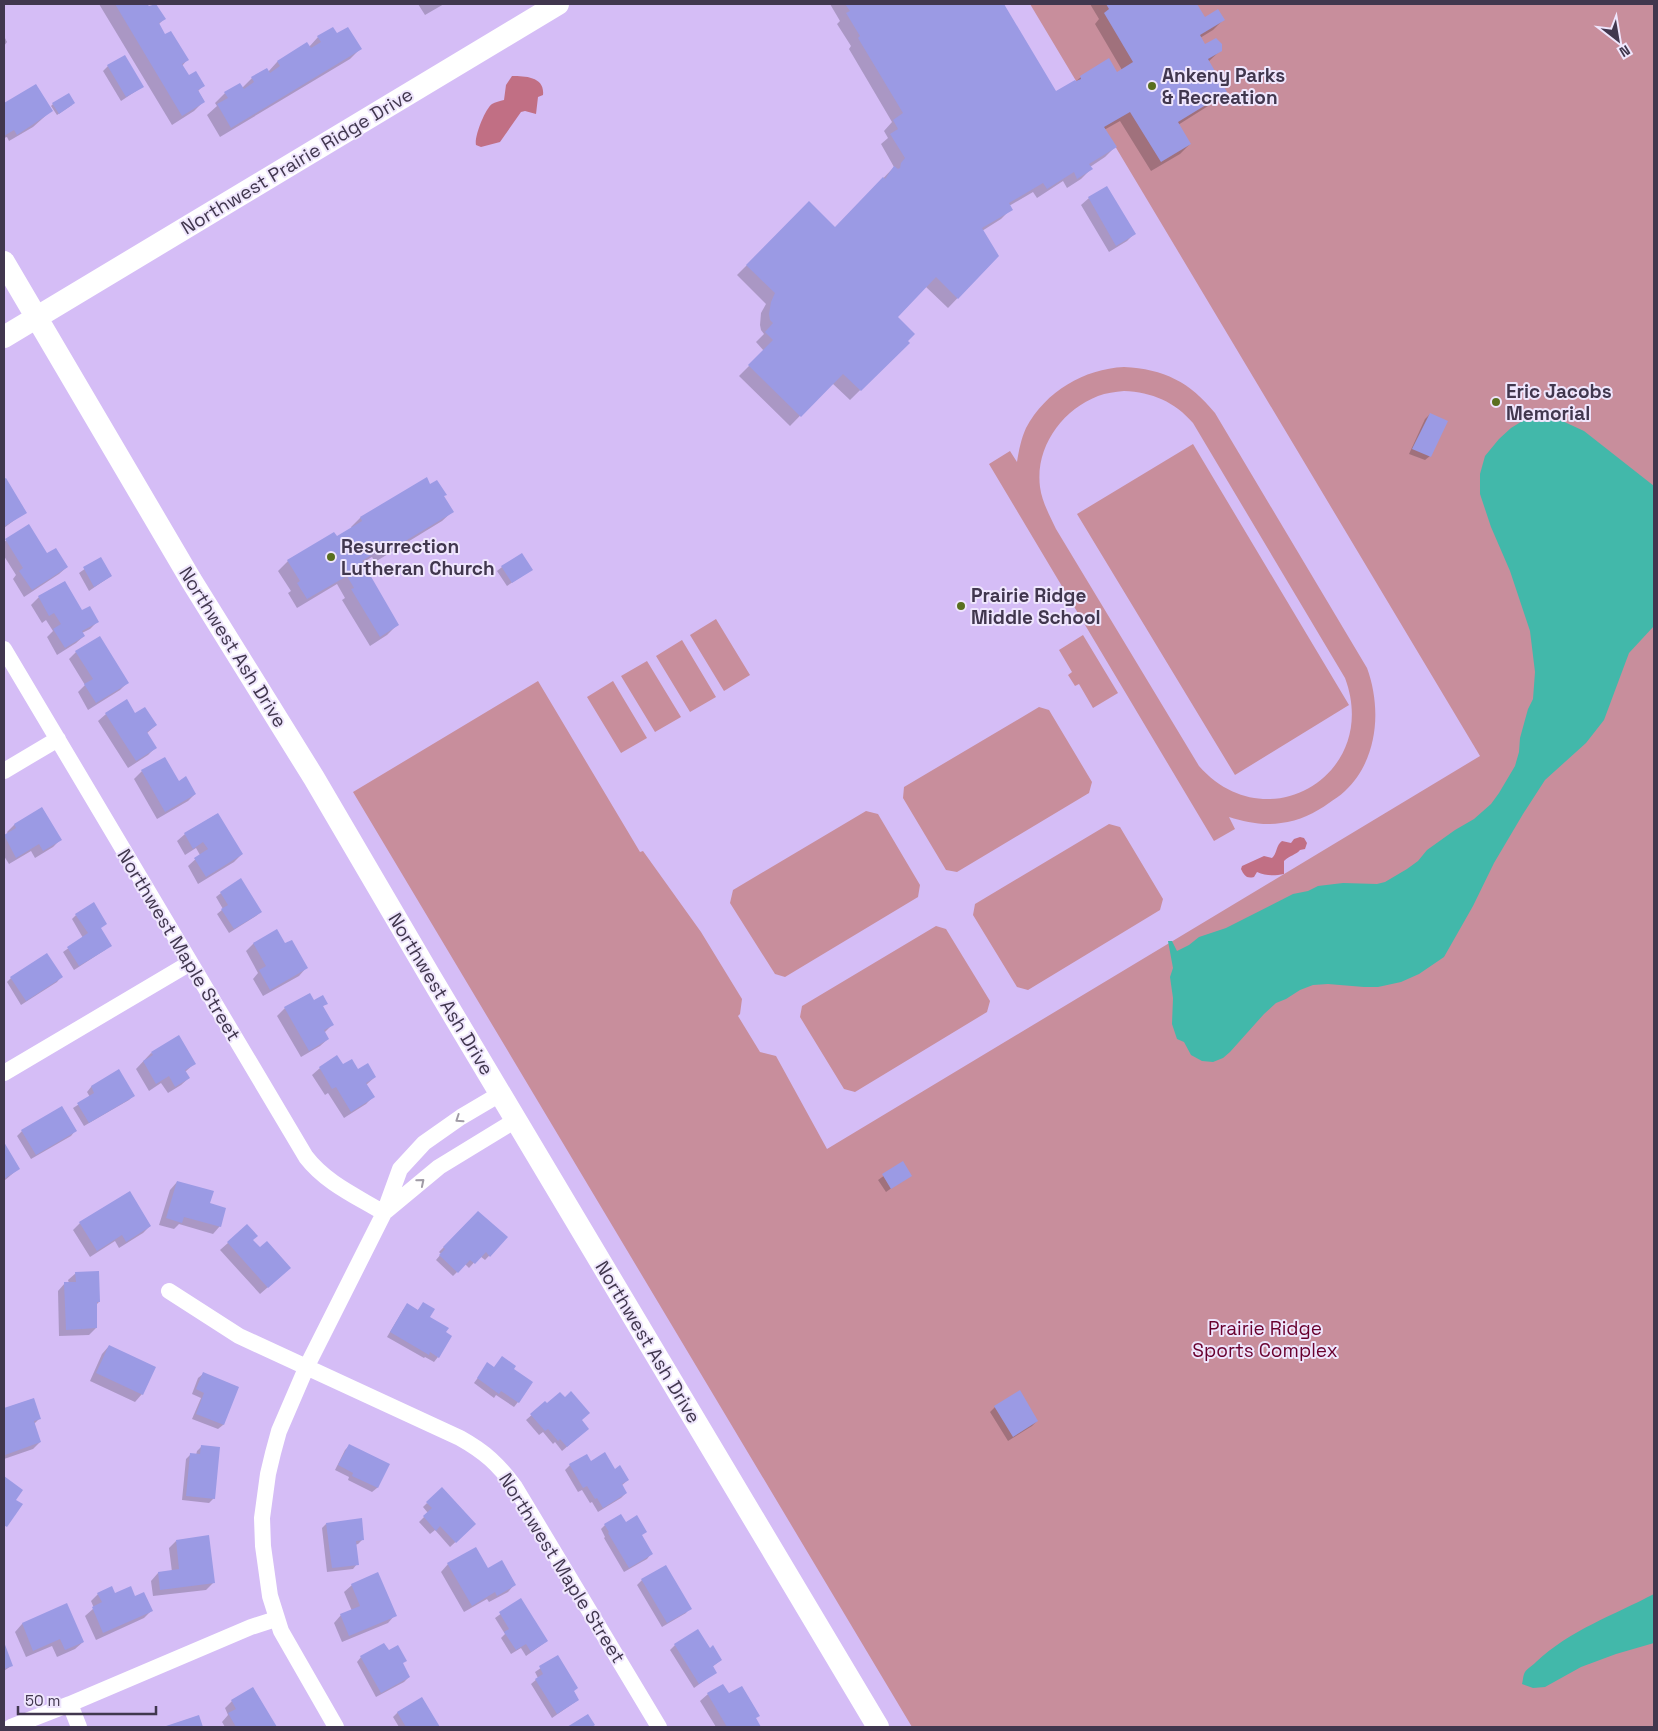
<svg xmlns="http://www.w3.org/2000/svg" width="1658" height="1731" font-family="'Space Grotesk',sans-serif">
	<rect width="100%" height="100%" fill="#d5bdf6"/>
	<!-- green -->
	<path fill="#c88e9c" fill-rule="evenodd" d="M1030,4H1654V1727H912L353,792L538,681L640,852L643,851L701,932L742,999L740,1014L738,1016L760,1052L776,1056L827,1149L1480,756Z
		M1124,367C1164,369 1190,382 1215,413L1367,668C1382,709 1378,760 1345,791C1340,796 1334,799 1329,803C1315,813 1299,821 1281,823C1263,826 1246,822 1229,817L1235,829L1214,841L989,464L1010,451L1017,462C1019,450 1021,439 1026,428C1046,391 1084,369 1124,367ZM1124,391C1152,392 1175,402 1193,423L1345,678C1381,774 1267,843 1199,766L1056,529C1050,516 1042,502 1040,487C1035,447 1062,410 1098,396C1106,393 1115,392 1124,391Z
		M1193,444L1349,705L1235,775L1077,514Z
		M716,619L750,675L724,691L690,635Z
		M1083,635L1118,693L1093,708L1079,684L1075,686L1068,675L1072,672L1059,650Z
		M682,640L716,697L690,712L656,656Z
		M647,661L681,717L655,732L621,676Z
		M613,681L647,738L621,753L587,697Z
		M1039,707L1049,710L1092,782L1089,793L957,872L946,870L903,798L904,787Z
		M866,811L878,814L920,885L918,897L785,977L775,974L730,903L733,890Z
		M1109,824L1120,827L1163,899L1160,910L1028,990L1017,987L973,915L975,904Z
		M936,926L946,929L990,1001L987,1012L855,1092L844,1089L800,1017L802,1006Z"/>
	<!-- forest -->
	<path fill="#c16f84" d="M512,76C526,76 545,77 543,95L538,97L536,114L525,111L521,112L500,142L481,147L476,145C474,137 485,109 492,104C495,102 500,101 504,100L506,85Z
		M1300,837L1304,838L1307,843L1305,849L1300,850C1296,855 1290,855 1284,861V874C1274,876 1266,876 1257,872L1254,877C1246,879 1244,875 1241,869L1242,866L1264,856L1272,858C1277,854 1276,845 1282,841L1291,843L1294,839Z"/>
	<!-- water -->
	<path fill="#42b8aa" d="M1544,417L1558,419L1584,431L1654,486V626L1629,653L1604,720L1586,743L1545,780L1523,814L1494,863L1473,906L1444,957L1419,974L1401,982L1378,987H1364L1328,984L1313,985L1300,990L1286,999L1276,1003L1264,1014L1230,1052L1223,1058L1213,1062L1202,1061L1191,1055L1184,1042L1177,1039L1172,1024L1173,998L1170,977L1173,968L1168,941H1172L1177,951L1189,945L1199,937L1226,928L1293,894L1308,891L1318,886L1343,883L1377,884L1385,882L1407,869L1418,861L1427,850L1455,830L1474,819L1491,804L1499,793L1515,766L1519,752L1520,738L1528,709L1533,699L1535,672L1530,631L1510,571L1491,527L1480,494V474L1485,456L1499,439L1511,428L1524,420Z
		M1654,1594V1643L1616,1654L1581,1667L1545,1687L1533,1688L1522,1684C1523,1681 1523,1675 1525,1672C1527,1669 1533,1665 1536,1662C1570,1630 1614,1615 1654,1594Z"/>
	<!-- shadow -->
	<path fill="#0003" d="M99,4H146L149,8L164,19L158,25L165,36L187,60L182,66L188,77L203,86L198,91L204,101L194,111L172,125Z
		M418,4H444L425,15Z
		M830,4H1003L1056,93L1075,82L1081,77L1116,74L1122,70L1095,24L1099,19L1090,4H1196L1205,19L1223,20L1213,30L1200,38L1205,46L1221,50L1208,62L1226,91L1216,101L1178,125L1190,144L1180,154L1151,171L1120,121L1104,130L1115,147L1105,157L1090,167L1091,169L1081,179L1067,188L1063,181L1037,198L1033,192L1009,206L1011,209L1001,219L982,231L998,256L948,308L925,286L896,317L908,343L850,400L832,383L790,426L739,376L764,351L756,342L764,334L761,330L760,325L761,313L766,304L737,275L809,203L835,229L894,167L881,144L888,138L884,131L892,122L849,49L851,46L837,24L840,21Z
		M337,35L360,49L350,59L220,137L207,115L217,106L215,103L225,93L242,88L252,78L268,72L277,62L307,44L309,47L318,37Z
		M4,36L7,42L4,46Z
		M125,57L142,87L121,101L103,71L108,66Z
		M36,85L51,111L33,127L9,141L7,137L4,138V104Z
		M53,104L72,105L57,115L51,106Z
		M1107,188L1134,234L1127,241L1109,252L1081,205L1089,198Z
		M1430,414V456L1425,460L1409,454L1425,419Z
		M5,480L25,512L4,528V481Z
		M430,485L443,497L452,512L442,521L375,562L372,557L362,563L397,625L387,635L370,646L342,600L345,598L337,584L297,608L288,593L291,591L278,571L288,561L336,538L352,529L351,527L360,518Z
		M28,526L47,555L67,567L59,574L24,597L13,579L16,575L4,556V542Z
		M100,558L111,576L89,591L79,573Z
		M502,567L531,570L507,586L497,571Z
		M64,582L82,612L97,622L90,629L82,633L84,636L76,643L57,655L47,637L53,631L46,620L42,623L31,605L39,597Z
		M76,652L127,683L120,690L88,710L78,692L85,685L69,659Z
		M106,714L135,715L156,725L146,734L155,748L148,755L128,768L98,721Z
		M165,758L178,782L195,794L188,801L157,819L134,779L142,771Z
		M42,808L60,840L53,847L35,858L31,851L9,864L4,856V837L8,834L7,832L14,825Z
		M217,814L242,854L234,862L198,884L188,866L200,855L196,848L185,855L177,841L185,834Z
		M221,893L261,912L256,916L229,933L217,914L223,909L216,897Z
		M76,915L110,945L105,950L74,970L63,952L83,938L72,919Z
		M276,931L285,945L306,968L299,976L263,996L253,979L258,973L246,951L253,944Z
		M61,977L57,982L21,1005L7,982L11,978Z
		M309,994L313,1002L326,1003L322,1007L332,1025L324,1033L328,1039L320,1046L301,1057L277,1016L285,1008Z
		M151,1053L194,1064L185,1072L189,1078L181,1085L168,1093L161,1083L149,1091L136,1069Z
		M342,1066L375,1077L366,1085L373,1097L366,1104L344,1118L328,1093L325,1095L312,1075L320,1068Z
		M119,1071L133,1096L129,1100L84,1126L73,1108L90,1097L87,1092L91,1087Z
		M22,1131H75L71,1136L31,1159L17,1136Z
		M4,1144L18,1169L4,1181Z
		M902,1163L910,1175L886,1192L878,1180Z
		M177,1182L209,1204L220,1226L213,1234L179,1224L174,1229L159,1225L170,1190Z
		M478,1212L506,1238L485,1260L480,1256L469,1268L465,1264L453,1276L436,1260L441,1254L439,1252Z
		M80,1223L150,1226L143,1233L119,1248L115,1241L90,1257L73,1230Z
		M247,1226L252,1241L282,1275L260,1294L220,1250Z
		M76,1273L99,1302L96,1305V1328L89,1335L59,1336L58,1291L65,1283H69L68,1280Z
		M423,1304L429,1318L438,1357L434,1362L425,1357L424,1358L387,1337L403,1310L407,1305L417,1311Z
		M109,1346L142,1394L135,1402L90,1381L102,1354Z
		M502,1358L512,1369L518,1402L514,1407L496,1395L494,1398L474,1383L488,1364L494,1368Z
		M203,1374L238,1387L223,1425L218,1429L192,1419L201,1398L192,1394L198,1378Z
		M33,1400L39,1419L34,1424L40,1442L33,1449L4,1459V1409Z
		M545,1403L581,1421L583,1433L562,1451L555,1442L553,1444L543,1432L539,1435L526,1420Z
		M995,1407L1037,1421L1032,1426L1008,1441L990,1412Z
		M202,1446L214,1498L209,1503L182,1500L186,1459L191,1454L196,1455L197,1451Z
		M349,1446L388,1465L377,1488L372,1492L348,1480L349,1477L335,1470L345,1450Z
		M590,1462L614,1471L628,1480L621,1486L626,1493L621,1498L598,1512L592,1502L590,1503L582,1490L578,1492L565,1470L570,1465Z
		M4,1478L21,1490L14,1500L21,1504L4,1528Z
		M427,1503L475,1524L450,1547L435,1530L430,1534L419,1522L428,1513L423,1507Z
		M326,1524L363,1539L358,1544L355,1545L357,1564L353,1569L327,1572L322,1528Z
		M626,1524L641,1536L651,1554L647,1559L624,1572L604,1538L605,1537L601,1529L605,1525Z
		M176,1541L213,1583L206,1590L153,1596L151,1581L158,1573L172,1572L169,1548Z
		M448,1564L488,1570L515,1584L508,1592L489,1602L487,1599L464,1612L441,1572Z
		M642,1580L690,1608L686,1613L662,1627L637,1585Z
		M352,1585L395,1615L388,1623L342,1642L334,1623L341,1615L352,1611L344,1592Z
		M98,1594L134,1598L151,1611L144,1618L96,1640L85,1616L94,1608L91,1601Z
		M520,1600L547,1641L526,1656L521,1648L511,1654L501,1638L505,1634L495,1618Z
		M66,1605L83,1642L75,1649L57,1657L52,1646L26,1657L15,1632L22,1624Z
		M4,1645L11,1666L4,1671Z
		M675,1645L721,1660L712,1667L716,1672L694,1688L670,1650Z
		M361,1657L409,1677L404,1682L376,1697L357,1662Z
		M557,1657L578,1700L552,1718L531,1684L538,1678L535,1672Z
		M253,1688L275,1727H225L222,1722L228,1715L225,1708L232,1701Z
		M708,1694L728,1695L755,1719L759,1727H716L700,1701Z
		M421,1699L438,1727H399L393,1717L398,1712Z"/>
	<!-- building -->
	<path fill="#9b9ae4" d="M115,4H147L149,6L156,4L166,19L159,23L165,34L171,31L189,60L182,64L189,75L196,71L205,86L198,90L205,102L182,116Z
		M845,4H1004L1056,91L1075,80L1076,81L1081,79L1080,76L1109,58L1117,72L1133,62L1104,13L1109,9L1106,4H1197L1205,17L1218,9L1225,20L1200,35L1205,44L1216,38L1222,44V51L1208,59L1227,92L1178,122L1191,144L1161,162L1130,112L1104,127L1117,147L1089,164L1093,169L1077,179L1074,172L1047,189L1043,183L1009,203L1013,210L982,228L999,256L958,299L936,277L898,317L915,334L908,341L910,343L861,391L843,374L801,417L748,365L773,340L765,332L773,323L770,320L769,314L771,302L775,293L746,265L809,201L835,227L883,177L885,179L894,166L898,169L900,168L901,163L905,158L890,134L898,129L893,120L903,113L858,38L860,36L846,13L850,11Z
		M333,27L337,33L348,27L362,49L231,128L217,104L228,98L224,92L240,83L244,89L254,82L251,77L267,68L270,73L280,66L277,61L307,42L311,48L321,42L317,36Z
		M125,55L144,87L126,97L107,65Z
		M36,84L53,111L17,135L14,130L4,136V103Z
		M69,93L75,103L59,114L52,103Z
		M1107,186L1136,234L1116,246L1088,197Z
		M1430,413L1448,421L1431,457L1412,449Z
		M427,477L430,484L437,480L447,495L444,496L454,512L385,553L382,548L362,561L399,625L380,637L351,589L354,588L347,576L307,599L297,583L300,581L287,560L334,532L337,536L362,521L360,517Z
		M6,478L27,513L5,526L4,479Z
		M29,524L47,553L56,548L68,567L32,590L19,571L23,568L5,539Z
		M522,553L533,570L512,583L501,566Z
		M101,557L112,576L94,587L83,567Z
		M65,581L82,610L90,606L99,622L82,631L85,636L65,648L53,629L61,624L54,613L49,616L38,596Z
		M100,636L129,683L96,703L84,684L93,679L75,651Z
		M127,699L135,713L145,707L157,725L147,732L157,748L136,761L105,713Z
		M165,757L179,781L186,776L196,794L165,812L141,770Z
		M42,807L62,840L43,851L39,844L16,858L4,835L16,828L14,824Z
		M218,813L243,854L206,877L194,858L208,849L203,842L193,849L184,833Z
		M241,878L262,912L234,929L221,909L228,905L220,892Z
		M94,902L107,924L101,928L112,946L79,966L67,947L88,933L75,914Z
		M277,929L285,943L292,940L308,968L270,990L259,970L266,966L253,943Z
		M47,953L63,977L26,1001L10,977Z
		M310,993L314,1000L323,995L328,1004L323,1006L334,1025L324,1030L329,1039L309,1051L284,1007Z
		M179,1035L196,1064L185,1070L190,1078L175,1087L169,1076L156,1084L143,1061L153,1055L151,1052Z
		M337,1055L343,1064L352,1059L358,1069L368,1063L376,1077L366,1083L375,1097L351,1112L336,1087L332,1089L319,1067Z
		M119,1069L135,1096L89,1123L77,1103L94,1093L91,1086Z
		M62,1106L77,1131L36,1155L21,1130Z
		M4,1142L20,1169L4,1179Z
		M903,1161L912,1176L891,1189L882,1174Z
		M177,1181L214,1191L210,1203L226,1208L221,1227L184,1217L182,1223L166,1218Z
		M130,1191L151,1226L126,1242L122,1235L97,1251L79,1222Z
		M478,1211L508,1237L490,1257L486,1252L475,1264L470,1260L458,1273L439,1255L445,1249L443,1247Z
		M247,1224L258,1236L253,1240L260,1247L267,1241L291,1268L268,1288L227,1242Z
		M99,1271L100,1302H97V1328L66,1330L64,1282H76L75,1272Z
		M423,1302L435,1309L430,1317L449,1328L446,1332L452,1336L439,1358L430,1352L429,1355L390,1332L407,1303L418,1310Z
		M109,1345L156,1367L143,1395L96,1373Z
		M502,1356L516,1366L514,1369L533,1382L519,1403L501,1391L499,1394L477,1378L487,1362L494,1367Z
		M203,1372L239,1387L224,1425L196,1414L204,1393L196,1389Z
		M1020,1390L1038,1421L1013,1437L994,1406Z
		M571,1391L590,1413L582,1420L589,1429L567,1447L560,1439L558,1441L548,1429L545,1431L530,1414L545,1401L547,1403L560,1392L565,1397Z
		M34,1398L41,1419L34,1421L41,1442L5,1455L4,1408Z
		M349,1444L390,1464L378,1488L352,1476L353,1473L338,1465Z
		M201,1445L220,1447L215,1499L186,1496L190,1453L200,1454Z
		M605,1452L615,1469L620,1465L629,1480L622,1484L627,1493L603,1508L597,1498L595,1499L587,1486L583,1488L569,1464L587,1454L591,1461Z
		M4,1476L23,1490L16,1500L23,1504L7,1527L4,1525Z
		M442,1487L476,1524L456,1543L440,1526L436,1531L423,1516L432,1508L426,1502Z
		M621,1514L626,1522L637,1515L647,1532L642,1535L653,1554L629,1568L608,1533L609,1532L604,1524Z
		M362,1518L364,1540L356,1541L359,1565L332,1568L326,1523Z
		M209,1535L215,1583L160,1590L158,1572L179,1569L176,1540Z
		M476,1547L488,1568L502,1560L516,1585L497,1596L495,1592L472,1606L447,1563Z
		M666,1565L692,1609L667,1623L641,1579Z
		M378,1572L397,1616L349,1636L340,1614L360,1606L351,1584Z
		M112,1586L115,1593L131,1586L135,1596L144,1592L153,1611L103,1633L92,1607L102,1602L97,1593Z
		M521,1598L548,1641L531,1652L526,1644L516,1650L504,1632L509,1629L499,1612Z
		M67,1603L84,1642L65,1650L60,1639L33,1651L22,1623Z
		M698,1629L710,1648L713,1645L722,1660L713,1666L717,1673L699,1684L674,1644Z
		M4,1642L13,1666L4,1669Z
		M384,1643L389,1650L398,1645L407,1661L403,1663L410,1677L381,1693L360,1656Z
		M558,1655L578,1688L574,1691L579,1700L557,1714L535,1679L543,1674L539,1666Z
		M723,1684L729,1693L742,1686L760,1716L756,1718L761,1727H727L707,1693Z
		M253,1687L277,1727H236L228,1713L236,1709L231,1700Z
		M422,1697L440,1727H406L397,1712Z
		M588,1714L595,1725L592,1727H567Z
		M199,1715L203,1727H163Z"/>
	<g fill="none" stroke-linecap="round" stroke-linejoin="round">
		<!-- street -->
		<path stroke="#fff" stroke-width="16" d="M4,649L306,1157C326,1183 356,1196 384,1213
			M4,771L58,739
			M4,1073L190,963
			M386,1211L439,1167L516,1120
			M169,1291L239,1336L460,1438C485,1452 498,1464 515,1487L659,1727
			M70,1704L79,1727
			M11,1727L70,1704L251,1627L276,1619
			M336,1727L281,1631L270,1596L263,1546L262,1518L268,1474L273,1453L279,1431L307,1366L384,1213L400,1169L424,1143L461,1117L500,1094"/>
		<!-- secondary -->
		<path stroke="#fff" stroke-width="22" d="M4,262L191,580L314,778L430,976L878,1727
			M4,337L558,4"/>
	</g>
	<!-- one-way arrows -->
	<defs><path id="oneway-chevron" d="M-2-3.5L2.5 0L-2 3.5" fill="none" stroke-width="1.6" stroke-linecap="round" stroke-linejoin="round" transform="scale(1.25)"/></defs>
	<g stroke="#a09ba6">
		<use href="#oneway-chevron" transform="translate(459 1119) rotate(146)"/>
		<use href="#oneway-chevron" transform="translate(421 1182) rotate(-40)"/>
	</g>
	<!-- markers -->
	<g fill="#596f1f" stroke="#efe6fd" stroke-width="2">
		<circle cx="1152" cy="86" r="5"/>
		<circle cx="1496" cy="402" r="5"/>
		<circle cx="331" cy="557" r="5"/>
		<circle cx="961" cy="606" r="5"/>
	</g>
	<g text-anchor="middle" dominant-baseline="central" stroke-width="4" stroke-linejoin="round" paint-order="stroke">
		<!-- poi labels -->
		<g font-size="19" font-weight="bold" fill="#41374e" stroke="#efe6fd" text-anchor="start">
			<text x="1162" y="75">Ankeny Parks<tspan x="1162" dy="22">&amp; Recreation</tspan></text>
			<text x="1506" y="391">Eric Jacobs<tspan x="1506" dy="22">Memorial</tspan></text>
			<text x="341" y="546">Resurrection<tspan x="341" dy="22">Lutheran Church</tspan></text>
			<text x="971" y="595">Prairie Ridge<tspan x="971" dy="22">Middle School</tspan></text>
		</g>
		<!-- street labels -->
		<g font-size="19" fill="#41374e" stroke="#efe6fd">
			<text transform="translate(297 161) rotate(-31)">Northwest Prairie Ridge Drive</text>
			<text transform="translate(233 647) rotate(58)">Northwest Ash Drive</text>
			<text transform="translate(179 945) rotate(59)">Northwest Maple Street</text>
			<text transform="translate(441 994) rotate(59)">Northwest Ash Drive</text>
			<text transform="translate(648 1342) rotate(59)">Northwest Ash Drive</text>
			<text transform="translate(562 1568) rotate(58)">Northwest Maple Street</text>
		</g>
		<!-- park labels -->
		<g font-size="19" fill="#68002e" stroke="#efe6fd">
			<text x="1265" y="1328">Prairie Ridge<tspan x="1265" dy="22">Sports Complex</tspan></text>
		</g>
	</g>
	<!-- border -->
	<rect width="1658" height="1731" fill="none" stroke="#41374e" stroke-width="10"/>
	<!-- north arrow -->
	<g transform="translate(1618 40) rotate(149)" stroke="#efe6fd" stroke-width="4" paint-order="stroke">
	<path d="M0-4L9 19L0 12L-9 19Z" fill="#41374e"/>
	<text y="-8" font-size="14" font-weight="bold" text-anchor="middle" fill="#41374e">N</text>
	</g>
	<!-- scale -->
	<path d="M18 1706v8h138v-8" fill="none" stroke="#41374e" stroke-width="2.5"/>
	<text x="25" y="1706" font-size="15" fill="#41374e" stroke="#efe6fd" stroke-width="4" paint-order="stroke">50 m</text>
</svg>
